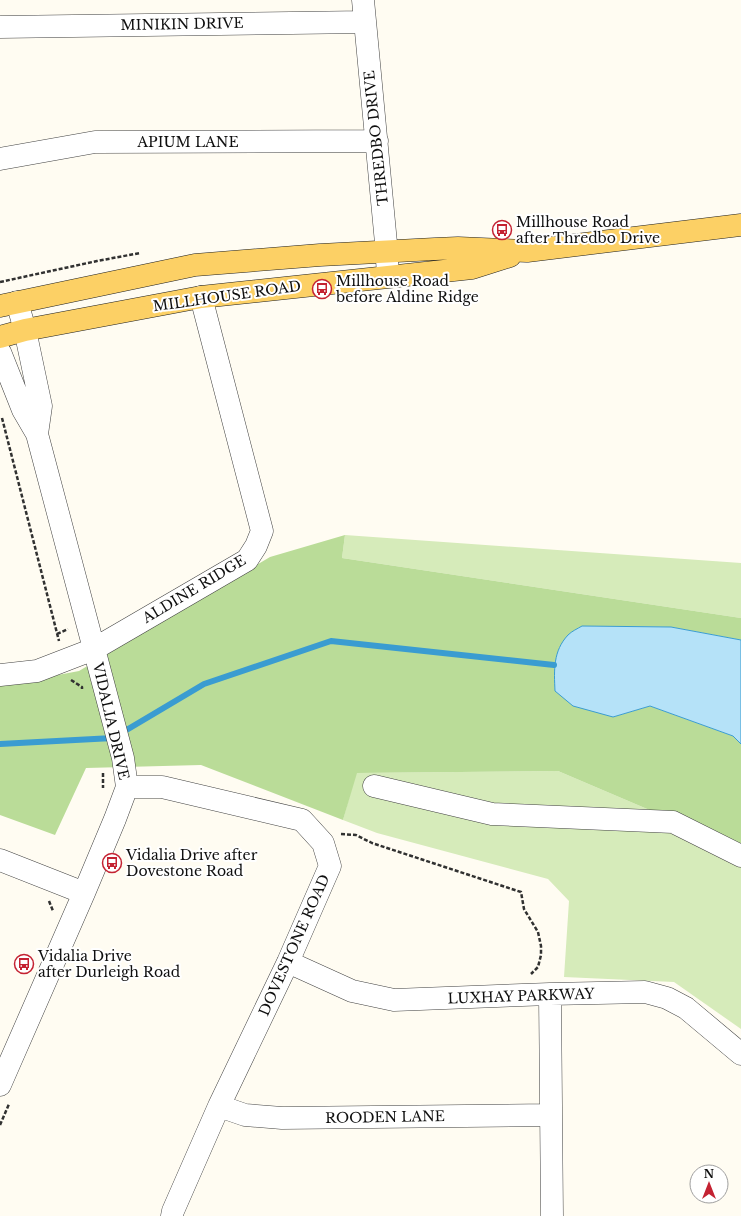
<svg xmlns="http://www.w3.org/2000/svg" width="741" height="1216" font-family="'Libre Baskerville',serif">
	<rect width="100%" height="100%" fill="#fffcf2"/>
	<!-- green -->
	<path fill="#d6ebba" d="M345,535L741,563V618L342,558Z
		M558,771L741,849V1029L674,982L564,977L569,901L548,879L377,833L343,820L356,773Z"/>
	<!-- forest -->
	<path fill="#badc98" d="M345,535L342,558L741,618V640L671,627L582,626L613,717L650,706L733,736L741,744V849L558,771L357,773L343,820L201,765L86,768L55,835L0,815V686L79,671L270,557Z"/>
	<!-- water -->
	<path fill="#b5e2f8" stroke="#3a9cd1" d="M582,626L671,627L741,640V744L733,736L650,706L613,717L573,706L555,691C554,670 553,651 568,635C572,631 577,629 582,626Z"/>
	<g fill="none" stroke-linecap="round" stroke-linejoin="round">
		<!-- stream -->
		<path stroke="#3a9cd1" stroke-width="6" d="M0,744L113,738L204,684L331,641L554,665"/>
		<defs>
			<path id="minor" d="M363,0L386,243L388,276
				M0,27L365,22
				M0,159L95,142L377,141
				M17,302L25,330L41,406L37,434
				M0,352L23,410L37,434L123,758L127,787L115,819L84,893L0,1085
				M0,675L37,671L94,649L247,560L256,546L262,531L201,297
				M374,786L492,814L673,822L741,856
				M127,787H162L302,820L323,843L330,866L288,962L219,1106L173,1211L172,1216
				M0,860L84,893
				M288,962L352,991L394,1000L550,994L645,992L667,998L686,1008L741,1054
				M550,994L552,1216
				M219,1106L245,1115L282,1118L551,1115"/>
			<path id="major" d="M0,306L195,265L320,255L435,249L458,248L527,251L741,225
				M0,337L25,330L201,297L472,268L510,256"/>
		</defs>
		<!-- minor casing -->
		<use href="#minor" stroke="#424242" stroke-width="23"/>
		<!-- major casing -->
		<use href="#major" stroke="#202020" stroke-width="23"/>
		<!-- path -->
		<path stroke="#313131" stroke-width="2.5" stroke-dasharray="4 2" stroke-linecap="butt" d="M0,282L97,261L140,253
			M2,418L59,641
			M57,634L68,629
			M71,680L82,687V689
			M103,773V788
			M341,834L356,835L372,843L521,892L524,909L538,932L541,946V955L538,967L531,974
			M49,901L53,911
			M0,1125L9,1104"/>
		<!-- minor -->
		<use href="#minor" stroke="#fff" stroke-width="22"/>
		<!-- major -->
		<use href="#major" stroke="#fcd065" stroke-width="22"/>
	</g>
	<!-- icons -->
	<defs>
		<symbol id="bus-ring" viewBox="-11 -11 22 22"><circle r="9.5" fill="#fff" stroke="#c42232" stroke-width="1.5"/><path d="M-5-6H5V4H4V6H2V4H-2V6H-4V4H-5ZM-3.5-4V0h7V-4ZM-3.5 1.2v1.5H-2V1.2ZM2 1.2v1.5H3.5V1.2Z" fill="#c42232"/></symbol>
	</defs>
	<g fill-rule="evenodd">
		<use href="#bus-ring" x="491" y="219" width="22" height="22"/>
		<use href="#bus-ring" x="311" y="278" width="22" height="22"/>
		<use href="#bus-ring" x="101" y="852" width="22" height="22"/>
		<use href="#bus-ring" x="13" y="953" width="22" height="22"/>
	</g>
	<g text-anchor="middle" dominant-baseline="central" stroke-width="4" stroke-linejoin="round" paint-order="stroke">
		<!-- street labels -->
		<g font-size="14" fill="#0f0f0f" stroke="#fff">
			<text transform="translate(182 24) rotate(-1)">MINIKIN DRIVE</text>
			<text transform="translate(376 138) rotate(-96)">THREDBO DRIVE</text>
			<text x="188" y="142">APIUM LANE</text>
			<text transform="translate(227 296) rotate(-8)">MILLHOUSE ROAD</text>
			<text transform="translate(194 589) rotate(-31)">ALDINE RIDGE</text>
			<text transform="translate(111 721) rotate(77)">VIDALIA DRIVE</text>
			<text transform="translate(294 945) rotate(-66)">DOVESTONE ROAD</text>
			<text transform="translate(521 996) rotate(-2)">LUXHAY PARKWAY</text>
			<text transform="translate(385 1117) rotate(-1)">ROODEN LANE</text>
		</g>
		<!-- poi labels -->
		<g font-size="14" fill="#0f0f0f" stroke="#fff" text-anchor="start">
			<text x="516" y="222">Millhouse Road<tspan x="516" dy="16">after Thredbo Drive</tspan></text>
			<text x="336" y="281">Millhouse Road<tspan x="336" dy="16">before Aldine Ridge</tspan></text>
			<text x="126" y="855">Vidalia Drive after<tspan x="126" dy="16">Dovestone Road</tspan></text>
			<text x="38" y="956">Vidalia Drive<tspan x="38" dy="16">after Durleigh Road</tspan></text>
		</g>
	</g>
	<!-- north arrow -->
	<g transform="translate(709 1184)"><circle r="19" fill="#ffffff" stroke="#9f9f9f"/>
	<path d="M0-3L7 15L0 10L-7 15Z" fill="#c42232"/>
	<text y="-6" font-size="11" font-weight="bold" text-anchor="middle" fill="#0f0f0f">N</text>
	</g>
</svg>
